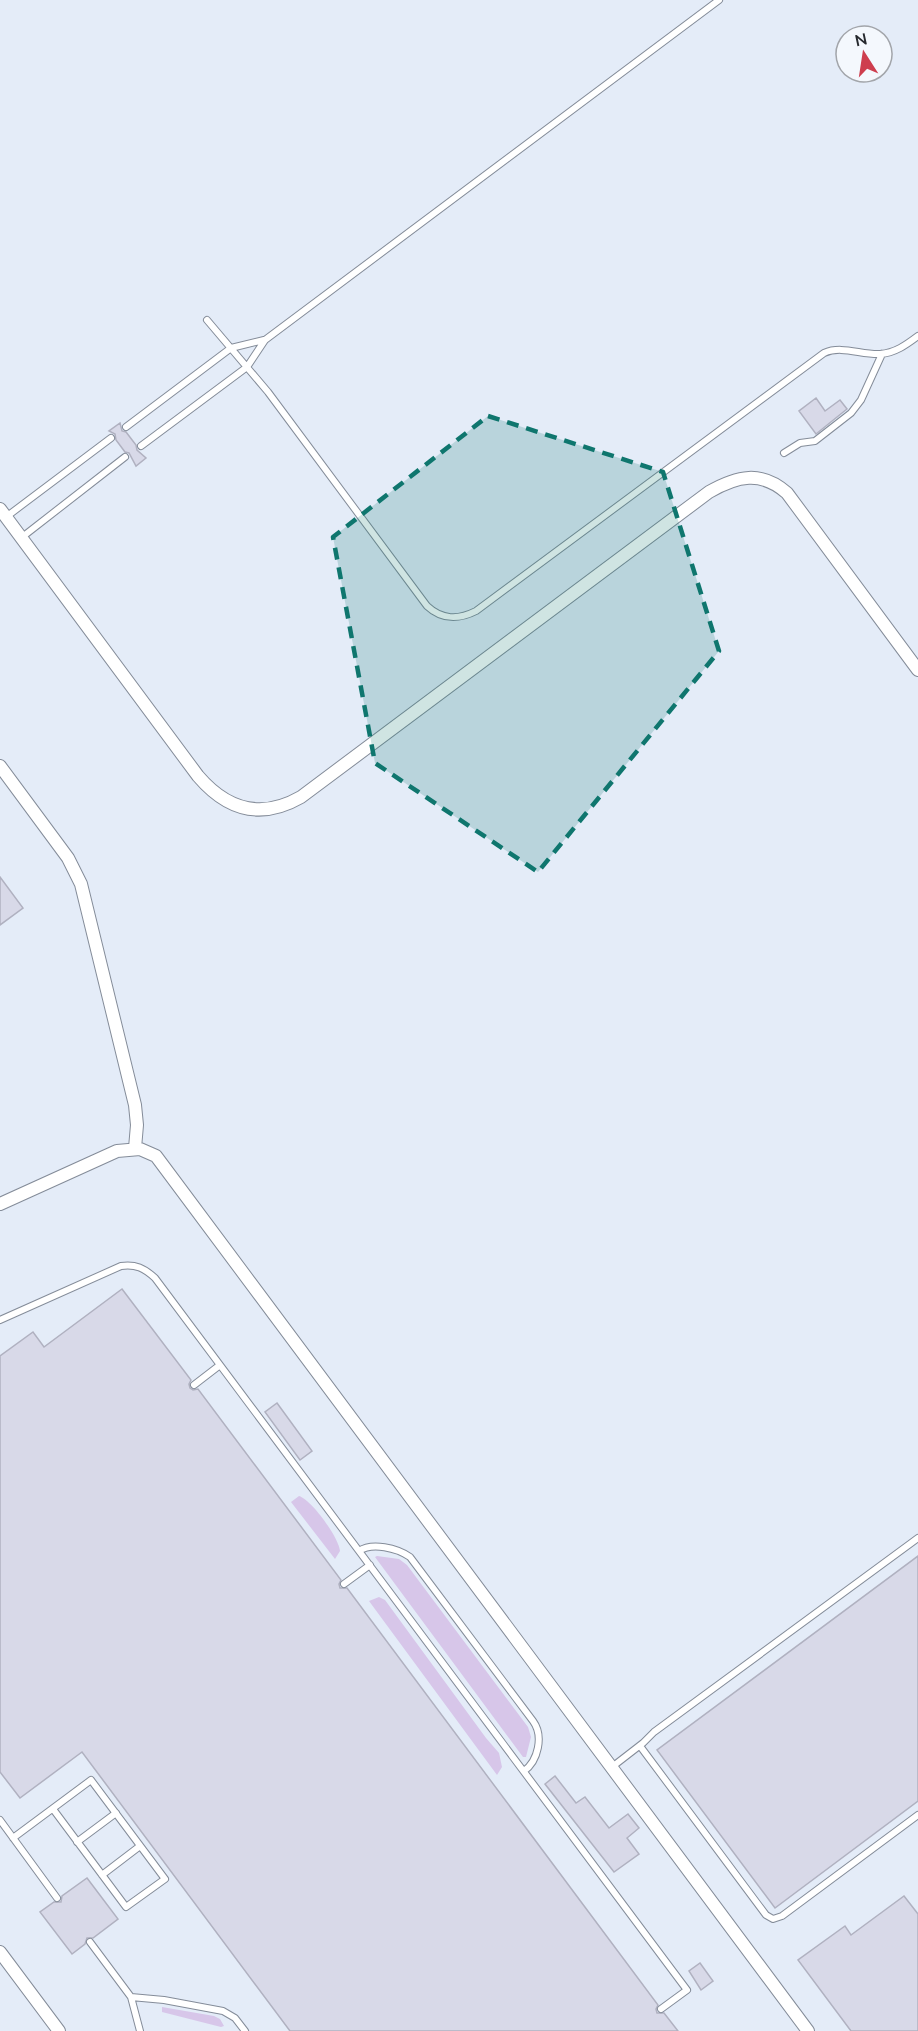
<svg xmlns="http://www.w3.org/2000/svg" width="918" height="2031" font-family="Mulish,sans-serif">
	<rect width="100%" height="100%" fill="#f4f8fd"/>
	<!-- built -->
	<path fill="#e4ecf8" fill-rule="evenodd" d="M0,0H918V2031H0ZM846,36H882V72H846Z"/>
	<!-- grass -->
	<path fill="#d7c6e9" d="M299,1496C312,1500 339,1538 340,1551L335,1559L291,1502Z
		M377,1556L399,1559L407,1565L528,1727L531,1737L526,1757H523L375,1557Z
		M379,1597L385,1600L486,1738L499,1753L502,1767L497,1775L369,1601Z
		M162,2007L214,2016L220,2019L224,2026L221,2027L162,2012Z"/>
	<!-- building -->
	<path fill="#d8d9e8" stroke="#b0b1c0" stroke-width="1.5" d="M816,398L825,411L840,400L847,409L816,434L799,411Z
		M120,423L122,431L126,432L136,445L137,450L146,458L136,466L129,453L125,452L116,440L115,434L109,431Z
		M0,877L23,908L0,925Z
		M122,1289L191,1380L189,1384L190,1388L193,1390L198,1389L341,1580L339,1584L340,1588H347L658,2005L656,2009L657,2013H664L678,2031H290L82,1752L20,1798L0,1772V1356L33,1332L44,1347Z
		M277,1403L312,1451L300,1460L265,1412Z
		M918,1556V1801L775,1908L657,1750Z
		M555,1776L576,1803L585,1797L609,1828L628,1814L639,1828L627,1838L639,1854L614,1872L545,1784Z
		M87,1878L118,1919L93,1938H87L85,1944L72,1954L40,1912L54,1902H61L62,1896Z
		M904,1896L918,1914V2031H851L798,1960L845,1926L851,1935Z
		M700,1963L713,1981L701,1990L689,1971Z"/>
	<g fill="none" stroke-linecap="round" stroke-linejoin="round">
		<defs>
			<path id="lane" d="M207,320L268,392L427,606C442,620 458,620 476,611L824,353C842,345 861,355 880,354C895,353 906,345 918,336
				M126,427L231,348L264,340
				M141,446L247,367L265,340L719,0
				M784,453L800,443L815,441L851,413L861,400L882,354
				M6,517L111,438
				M21,538L125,457
				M0,1320L121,1266C136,1264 144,1268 155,1278L687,1990L661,2009
				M194,1385L220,1365
				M359,1551C372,1542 397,1548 410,1557L533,1721C544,1736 538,1761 524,1771
				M344,1584L370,1565
				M640,1746L766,1915L773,1919L782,1916L918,1815
				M612,1767L643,1743L654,1732L918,1538
				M0,1820L57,1898
				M13,1838L91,1780L165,1879L126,1907L53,1809
				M77,1842L116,1813
				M102,1875L140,1846
				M90,1942L131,1997L140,2031
				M131,1997L164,2000L223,2011L235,2018L245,2031"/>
			<path id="street" d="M0,509L198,776C227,810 261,820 301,797L709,492C737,476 761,470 787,493L918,670
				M0,766L68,858L81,884L135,1105L137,1125L135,1148
				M0,1204L117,1151L140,1149L156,1156L808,2031
				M0,1952L59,2031"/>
		</defs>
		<!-- lane casing -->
		<use href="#lane" stroke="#848c99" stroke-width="8"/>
		<!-- street casing -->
		<use href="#street" stroke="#848c99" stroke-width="14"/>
		<!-- lane -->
		<use href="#lane" stroke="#fff" stroke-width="6"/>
		<!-- street -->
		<use href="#street" stroke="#fff" stroke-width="12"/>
	</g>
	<!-- marked area -->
	<path fill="#0f766e" fill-opacity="0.2" stroke="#0f766e" stroke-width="4.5" stroke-dasharray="12 8" stroke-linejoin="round" d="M488,416L663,472L719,651L538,872L375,763L333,537Z"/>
	<!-- north arrow -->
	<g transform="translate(864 54) rotate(348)"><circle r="28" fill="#f4f8fd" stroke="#a2a5aa" stroke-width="1.5"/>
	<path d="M0-4.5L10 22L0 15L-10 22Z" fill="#ce3e4e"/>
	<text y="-9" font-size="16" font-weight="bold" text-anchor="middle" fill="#26292e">N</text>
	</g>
</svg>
